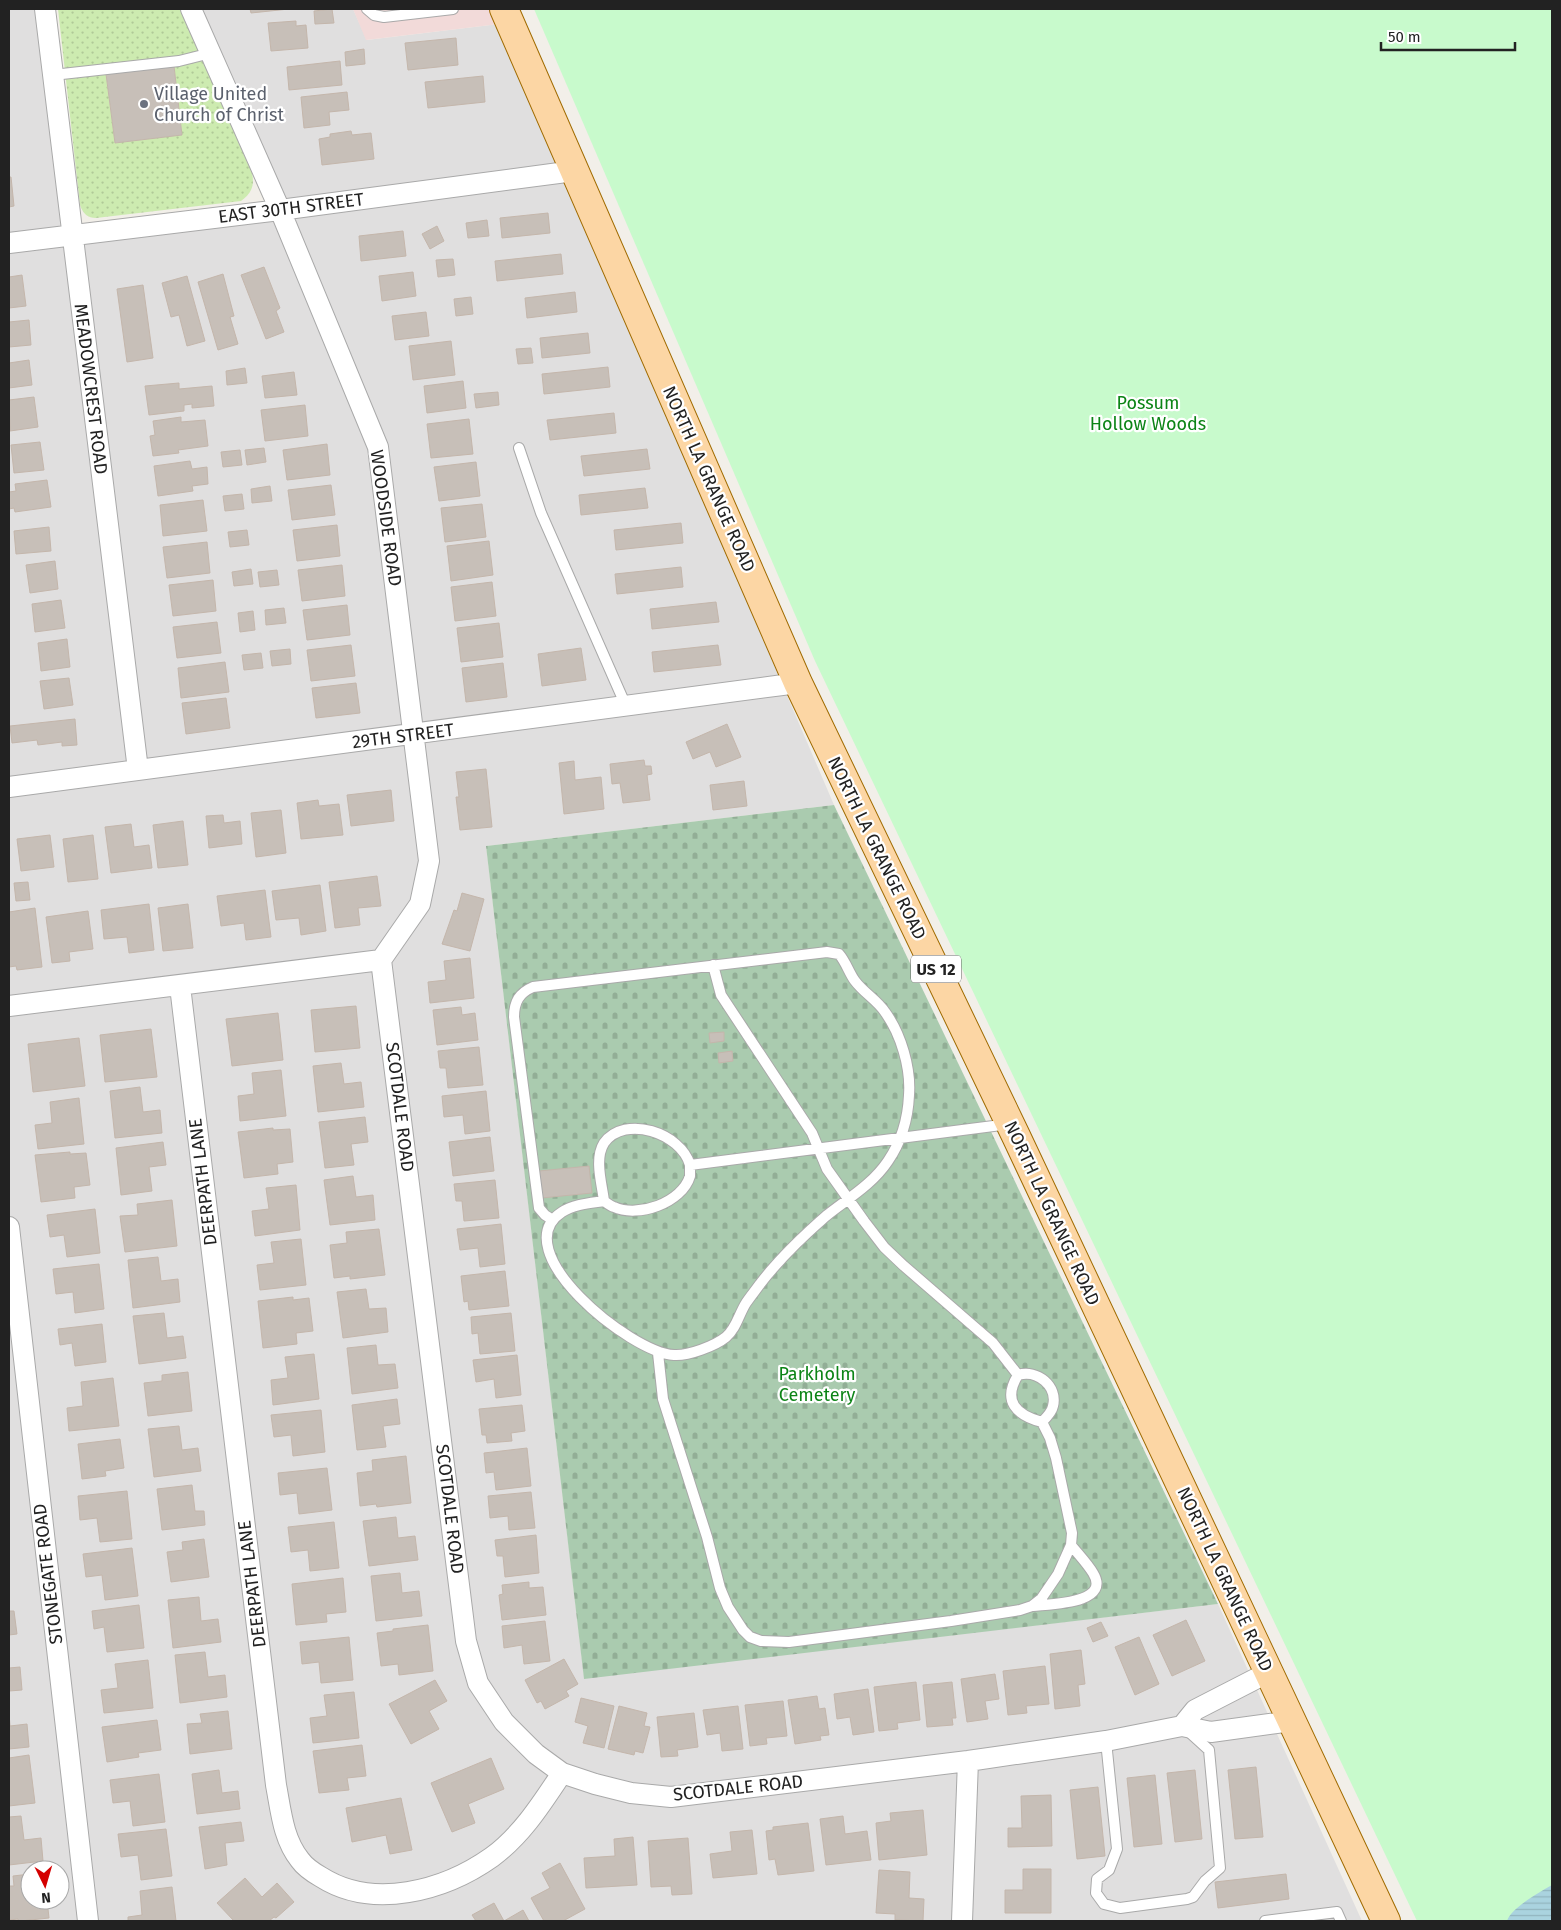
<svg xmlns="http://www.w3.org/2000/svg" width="1561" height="1930" font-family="'Fira Sans',sans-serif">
	<defs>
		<pattern id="grass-dots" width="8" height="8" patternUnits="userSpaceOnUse" patternTransform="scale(1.25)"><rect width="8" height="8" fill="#cdebb0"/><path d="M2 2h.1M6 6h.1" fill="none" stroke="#b0c997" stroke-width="1.8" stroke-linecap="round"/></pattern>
		<pattern id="cemetery-stones" width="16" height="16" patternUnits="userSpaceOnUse" patternTransform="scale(1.25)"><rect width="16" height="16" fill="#aacbaf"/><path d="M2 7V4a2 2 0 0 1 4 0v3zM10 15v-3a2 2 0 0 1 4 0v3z" fill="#92ae96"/></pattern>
		<pattern id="water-rules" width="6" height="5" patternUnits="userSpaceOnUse" patternTransform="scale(1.25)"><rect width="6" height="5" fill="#aad3df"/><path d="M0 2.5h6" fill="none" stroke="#92b5bf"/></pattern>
	</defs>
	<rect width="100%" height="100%" fill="#f2efe9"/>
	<!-- residential -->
	<path fill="#e0dfdf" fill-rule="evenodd" d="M9,9H40L67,239L287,213L200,9H353L367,40L499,24L834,805L486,846L584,1678L1218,1604L1362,1921H9ZM30,1870H60V1900H30Z"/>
	<!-- commercial -->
	<path fill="#f2dad9" d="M353,9H492L499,24L366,40Z"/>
	<!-- grass -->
	<path fill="url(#grass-dots)" fill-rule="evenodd" d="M58,9H180L252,173C255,186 251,194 241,201L96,218C88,218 83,214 80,205ZM174,66L182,134L115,143L106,74Z"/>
	<!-- cemetery -->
	<path fill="url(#cemetery-stones)" d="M834,805L1218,1604L584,1679L486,846Z"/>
	<!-- park -->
	<path fill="#c8facc" d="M534,9H1552V1921H1417L815,661Z"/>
	<!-- water -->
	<path fill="url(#water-rules)" d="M1552,1885V1921H1507C1511,1908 1540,1892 1552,1885Z"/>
	<!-- building -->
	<path fill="#c7bfb8" stroke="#c4b6ab" d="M250,9H289L251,13Z
		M332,9L334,23L315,24L314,11Z
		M296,21V26L306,25L308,48L271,51L268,23Z
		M456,38L458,65L408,70L405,43Z
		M364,49L365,64L346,66L345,52Z
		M340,61L342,85L289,90L287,67Z
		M174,66L182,135L115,143L106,74Z
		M483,76L485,102L428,108L425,82Z
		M347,92L349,110L329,112L330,125L304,128L301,97Z
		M351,131L352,135L371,133L374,159L322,165L319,139L330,137V134Z
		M9,177H11L14,206L9,207Z
		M548,213L550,233L502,238L500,218Z
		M487,220L489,236L468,238L466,223Z
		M437,226L444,241L430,249L422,234Z
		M403,231L406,256L361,261L359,236Z
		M561,254L563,274L497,281L495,261Z
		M453,259L455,275L438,277L436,260Z
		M264,267L280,308L276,311L284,332L266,339L241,275Z
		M413,272L416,296L382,301L379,276Z
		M223,274L234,316L230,317L238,344L218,350L198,282Z
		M22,275L26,306L9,308V277Z
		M187,276L205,341L187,346L179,315L171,317L162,283Z
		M143,285L153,358L127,362L117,289Z
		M575,292L577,312L527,318L525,298Z
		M471,297L473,314L456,316L454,299Z
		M426,312L429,336L395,340L392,316Z
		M29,320L31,345L9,347V322Z
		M588,333L590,353L542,358L540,338Z
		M451,341L455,375L413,380L409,346Z
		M531,348L533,363L518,364L516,349Z
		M29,360L32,385L9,388V363Z
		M608,367L610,387L544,394L542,374Z
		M245,368L247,383L227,385L226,371Z
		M294,372L297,395L265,398L262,376Z
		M463,381L466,408L427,413L424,386Z
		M179,383V389L212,386L214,406L192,408V404L184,405V411L149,415L145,386Z
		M498,392L499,405L476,408L474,394Z
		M34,397L38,427L10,431L9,400Z
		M305,405L308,436L265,441L261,410Z
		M614,413L616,433L550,440L547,420Z
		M181,417V422L205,420L208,446L178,450L179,453L153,456L150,436L155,435L153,421Z
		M469,419L473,454L431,458L427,424Z
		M40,442L44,470L14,473L11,445Z
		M327,444L330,475L287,480L283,450Z
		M264,448L266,462L247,465L245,450Z
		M647,449L650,469L584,476L581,456Z
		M240,450L242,465L223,467L221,452Z
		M190,461L192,469L207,467L208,484L192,486L193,491L158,496L154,466Z
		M476,462L480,496L439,501L434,467Z
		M47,480L51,507L15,512L14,508L9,509V492L16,491L15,484Z
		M331,485L335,515L292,520L288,490Z
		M270,486L272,501L252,503L251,489Z
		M645,488L648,508L581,515L579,495Z
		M242,494L244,509L225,511L223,496Z
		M203,500L207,531L163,536L160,505Z
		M482,504L486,537L445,542L441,508Z
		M681,523L683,543L616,550L614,530Z
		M337,525L340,556L297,561L293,530Z
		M49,527L51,551L16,554L14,531Z
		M247,530L249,545L230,547L228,532Z
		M489,541L493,575L451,581L447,546Z
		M207,542L210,573L167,578L163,547Z
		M55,561L58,589L30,593L26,565Z
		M342,565L345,596L302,601L298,570Z
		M681,567L683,587L617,594L615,574Z
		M251,569L253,584L234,586L232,572Z
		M277,570L279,585L260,587L258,572Z
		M213,580L216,611L173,616L169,585Z
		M492,582L496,616L455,621L451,587Z
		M61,600L65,628L35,632L32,604Z
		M716,602L719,622L652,629L650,609Z
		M347,605L350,635L307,640L303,610Z
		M284,608L286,623L266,625L265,610Z
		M253,611L255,630L240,632L238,613Z
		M217,622L221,653L177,658L173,627Z
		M499,623L503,657L461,662L457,628Z
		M67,639L70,667L41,671L38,643Z
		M351,645L355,676L311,681L307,650Z
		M718,645L721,665L654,672L652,652Z
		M581,648L586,680L542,686L538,654Z
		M290,649L291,664L272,666L270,651Z
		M261,653L263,668L244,670L242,655Z
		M225,662L229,692L181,698L178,668Z
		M503,663L507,697L466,702L462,668Z
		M69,678L73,705L44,709L40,681Z
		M356,683L360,713L316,718L312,688Z
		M226,698L230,728L186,734L182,703Z
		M75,719L77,745L62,746V742L38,745L37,740L12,743L10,726Z
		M727,724L741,757L716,767L710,752L693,759L686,742Z
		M644,760L645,766H651L652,774L647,775L650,800L623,803L620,783L612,784L610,764Z
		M574,761L575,780L601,777L604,809L564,814L559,763Z
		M486,769L492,827L460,830L456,797H459L456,772Z
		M744,781L747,806L713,810L710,785Z
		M391,790L394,821L351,826L347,795Z
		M318,800L319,806L339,804L343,835L301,839L297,803Z
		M281,810L286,853L256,857L251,813Z
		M223,815L224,823L240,821L242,844L209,848L206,816Z
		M183,821L188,865L158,868L153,825Z
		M131,824L134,847L149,845L152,868L111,873L105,827Z
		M50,835L54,867L21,871L17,839Z
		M93,835L98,879L68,882L63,839Z
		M377,876L381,906L358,908L360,925L335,928L329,882Z
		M28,882L30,900L16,901L14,883Z
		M320,885L326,931L301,935L299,918L276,920L272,891Z
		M265,890L271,937L246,940L244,923L221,926L217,896Z
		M462,893L484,899L470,951L442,944L454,910L457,911Z
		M149,904L154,950L129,953L127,937L104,939L101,910Z
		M188,904L193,948L163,951L158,908Z
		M35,908L42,967L17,970L16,966L9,967V912Z
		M88,911L93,949L69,952L70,961L52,963L46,917Z
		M470,958L474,998L430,1003L428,982L446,980L444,961Z
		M356,1006L360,1048L315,1052L311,1010Z
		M461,1007L462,1015L475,1013L478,1040L437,1045L433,1010Z
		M278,1013L283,1060L232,1066L226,1019Z
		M151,1029L157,1077L105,1082L100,1035Z
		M724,1032V1041L710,1043L709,1033Z
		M79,1038L85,1086L33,1092L28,1044Z
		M479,1047L483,1085L448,1088L446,1068H440L438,1051Z
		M732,1051L733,1061L719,1063L718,1053Z
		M341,1063L344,1084L361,1082L364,1107L318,1112L313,1066Z
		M281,1070L286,1116L240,1121L238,1096L254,1094L252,1073Z
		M140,1087L143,1112L160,1110L162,1133L115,1138L110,1091Z
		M486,1091L490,1131L465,1134L463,1115L444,1117L442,1096Z
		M79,1098L84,1144L38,1149L35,1125L52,1123L50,1102Z
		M365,1117L368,1142L351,1144L354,1165L325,1168L319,1122Z
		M273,1128V1130L290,1129L293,1162L277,1164L278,1174L244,1178L238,1132Z
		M490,1137L494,1171L453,1176L449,1142Z
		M163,1142L166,1165L149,1167L152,1191L121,1195L116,1148Z
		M70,1152V1154L86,1153L90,1185L74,1187L75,1198L41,1202L35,1155Z
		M589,1166L592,1193L542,1198L539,1171Z
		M353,1176L356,1197L373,1195L375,1220L330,1225L324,1180Z
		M495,1180L499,1218L464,1221L462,1201H456L454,1184Z
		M296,1185L300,1230L255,1236L252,1211L269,1209L266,1188Z
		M172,1200L177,1246L125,1252L120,1216L138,1215L137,1204Z
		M95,1209L100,1253L67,1257L64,1235L50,1237L47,1215Z
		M501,1224L505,1264L480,1267L478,1248L460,1250L457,1229Z
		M379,1229L385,1275L350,1279V1276L334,1278L330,1245L347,1243L346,1232Z
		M301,1239L306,1285L260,1290L257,1265L274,1263L271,1242Z
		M158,1257L161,1281L178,1279L180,1302L133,1308L128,1260Z
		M99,1264L104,1309L75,1313L73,1292L56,1294L53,1269Z
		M505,1271L509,1306L469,1310L468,1301L464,1302L461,1276Z
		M366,1289L369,1309L386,1308L388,1332L343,1338L337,1292Z
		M293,1297V1300L309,1298L313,1331L296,1333L297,1344L263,1348L258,1301Z
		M164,1313L167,1338L183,1336L186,1358L139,1364L133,1316Z
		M511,1313L515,1351L480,1354L478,1333L472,1334L471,1317Z
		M102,1324L106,1362L75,1366L72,1343L60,1345L58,1329Z
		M376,1345L378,1365L395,1364L398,1388L352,1394L347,1348Z
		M314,1354L319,1399L273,1405L271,1380L288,1378L285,1357Z
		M517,1355L521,1395L496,1398L494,1379L476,1382L473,1360Z
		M188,1372L192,1411L148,1416L144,1383L162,1381V1375Z
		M113,1378L119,1426L69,1431L67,1408L83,1406L81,1382Z
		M397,1399L400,1424L383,1426L386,1447L357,1450L352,1405Z
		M522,1405L525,1431L511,1433L512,1441L487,1443L486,1435H482L479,1409Z
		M321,1410L325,1452L293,1456L291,1435L274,1437L271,1415Z
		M179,1426L182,1450L198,1448L201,1471L154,1477L148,1429Z
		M120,1439L124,1468L105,1471L106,1476L82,1479L78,1444Z
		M527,1448L531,1486L496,1490L494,1472L486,1473L484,1453Z
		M406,1456L411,1503L377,1507L376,1504L360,1506L357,1473L373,1471L372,1460Z
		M327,1468L332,1510L299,1514L297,1493L280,1495L278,1473Z
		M192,1485L195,1511H204L205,1525L162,1530L157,1489Z
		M127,1491L132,1539L100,1542L97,1518L80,1520L78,1496Z
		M531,1492L535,1528L509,1530L508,1516L490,1518L488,1496Z
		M396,1517L398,1538L415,1536L418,1560L369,1566L363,1521Z
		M334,1522L339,1568L310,1571L308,1550L291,1552L288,1527Z
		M536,1535L539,1573L505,1577L503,1556H497L495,1540Z
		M204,1539L209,1577L171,1582L167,1552L183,1550L182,1542Z
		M132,1548L138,1596L105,1600L102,1575L86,1577L83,1554Z
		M400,1573L402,1593L419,1591L422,1616L376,1621L371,1576Z
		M343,1578L346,1612L326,1614L327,1622L296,1625L292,1584Z
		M529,1582V1588L543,1587L546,1615L502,1620L499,1595L503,1594L502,1585Z
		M199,1597L201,1621L218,1619L221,1642L173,1648L168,1600Z
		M139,1605L144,1648L107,1652L104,1627L94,1629L92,1611Z
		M9,1611H14L17,1634L9,1635Z
		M1186,1620L1205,1661L1172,1676L1153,1635Z
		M545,1621L550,1661L524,1664L522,1645L504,1648L502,1626Z
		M1101,1622L1108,1636L1093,1642L1087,1628Z
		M428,1625L433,1671L399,1675L398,1664L381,1666L377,1633L393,1631V1629Z
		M349,1637L353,1680L321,1683L319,1662L302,1664L300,1642Z
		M1139,1637L1159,1684L1135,1695L1115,1647Z
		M1081,1650L1085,1684L1078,1685L1080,1706L1055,1709L1050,1654Z
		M205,1652L208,1677L225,1675L227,1697L180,1703L175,1655Z
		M564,1659L578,1684L566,1691L569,1696L545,1709L541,1701L537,1703L525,1680Z
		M148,1660L153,1708L104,1713L101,1690L118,1688L115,1664Z
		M1045,1666L1049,1704L1026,1706L1027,1713L1008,1715L1003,1671Z
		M20,1667L22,1690L9,1691V1668Z
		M995,1674L999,1699L985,1701L988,1719L967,1722L961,1679Z
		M435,1680L447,1701L429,1711L439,1729L411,1744L389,1704Z
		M916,1682L920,1720L897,1723L898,1729L879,1731L874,1687Z
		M952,1682L956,1718H952L953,1725L927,1727L923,1685Z
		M868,1689L874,1732L853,1735L850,1717L837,1719L834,1694Z
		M354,1692L359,1738L313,1743L310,1718L327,1716L324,1695Z
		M817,1696L819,1709L825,1708L829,1735L820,1736L821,1740L795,1744L788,1700Z
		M581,1698L614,1706L604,1748L583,1743L588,1726L575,1722Z
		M783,1701L787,1736L766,1738L767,1744L750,1746L745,1705Z
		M619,1706L647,1713L644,1726L650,1727L643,1753L635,1751L634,1755L608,1749Z
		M738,1706L743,1749L722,1751L720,1733L707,1735L703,1710Z
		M228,1711L232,1749L190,1754L187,1724L202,1723L200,1714Z
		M9,1713L10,1726L27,1724L29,1747L9,1749Z
		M694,1713L698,1747L677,1750L678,1756L661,1757L657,1717Z
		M157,1720L161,1750L138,1753L139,1757L107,1762L102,1727Z
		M362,1745L366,1776L347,1778L349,1790L319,1793L313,1751Z
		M29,1755L35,1803L9,1806V1758Z
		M491,1758L504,1789L468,1804L475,1823L452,1832L431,1783Z
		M1256,1767L1263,1837L1235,1839L1228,1770Z
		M219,1770L222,1793L238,1791L240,1809L197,1814L192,1774Z
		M1195,1770L1202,1839L1175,1842L1167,1773Z
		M159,1774L165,1822L133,1826L130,1801L113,1803L110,1780Z
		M1155,1775L1162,1844L1134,1847L1127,1778Z
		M1098,1787L1105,1856L1077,1859L1070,1790Z
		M1051,1795L1052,1846L1008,1847V1828H1022L1021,1796Z
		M401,1798L412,1850L390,1854L386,1835L352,1842L346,1808Z
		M923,1810L927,1855L879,1860L876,1823L891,1821L890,1813Z
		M21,1816L24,1840L41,1838L43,1861L9,1865V1817Z
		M843,1816L845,1834L867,1831L871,1860L826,1865L820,1819Z
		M241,1822L244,1841L225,1843L227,1865L205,1869L199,1827Z
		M808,1823L814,1871L778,1875L775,1859L769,1860L766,1831L773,1830V1827Z
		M166,1829L172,1876L141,1880L138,1855L121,1857L118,1834Z
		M752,1830L757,1874L713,1878L710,1854L732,1851L730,1832Z
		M633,1837L637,1885L586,1888L584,1858L615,1856L614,1839Z
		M688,1838L692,1894L672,1895L671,1886L651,1887L648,1841Z
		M560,1863L585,1909L563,1921H544L531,1898L550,1888L542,1873Z
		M1023,1869H1051V1913H1005V1890H1023Z
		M879,1870L910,1872L909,1898L924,1899L923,1921L895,1920V1914L876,1913Z
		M30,1874V1900H47L49,1918L21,1921H18V1919L9,1920V1886H14L13,1876Z
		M1286,1874L1289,1899L1218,1908L1215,1882Z
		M245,1878L262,1897L277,1883L294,1902L276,1918L274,1917L269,1921H234L217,1903Z
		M172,1887L176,1921H128V1917L142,1915L140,1891Z
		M494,1903L504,1921L523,1910L529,1921H476L472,1915Z"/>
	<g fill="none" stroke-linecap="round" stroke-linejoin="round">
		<defs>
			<path id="lane" d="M367,9L374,15L384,17L453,9
				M53,75L179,61L211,53
				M519,448L541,513L626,706
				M604,1201C607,1203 610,1206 614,1207C638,1218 682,1203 690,1176C690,1173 690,1168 690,1165
				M553,1220L545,1215L539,1208L514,1017C514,1002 519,993 533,987L827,952L839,954C846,962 849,973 855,981C864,993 877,1000 885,1012C901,1034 911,1068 909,1095C908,1118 901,1142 888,1161C872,1185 847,1199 826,1216C802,1237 779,1259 760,1284C755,1291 750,1297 746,1303C739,1314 736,1329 726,1337C715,1346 688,1356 674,1355C631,1353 503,1250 562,1212C574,1204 591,1203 604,1201C602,1184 594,1159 604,1143C625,1114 681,1133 690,1165C796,1151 903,1138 1009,1124
				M658,1353L663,1399L707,1537L720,1588L728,1607L743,1630L750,1637L761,1641L789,1642L951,1621L1020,1610L1032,1606L1041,1599L1058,1574L1071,1545L1072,1533L1056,1458L1050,1438L1042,1422C1016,1415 1002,1401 1018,1375L993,1343L904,1266L884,1247L864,1221L827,1169L812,1133L721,995L713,965
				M1018,1375C1037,1369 1058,1386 1053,1406C1052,1412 1046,1418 1042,1422
				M1033,1606C1049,1604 1112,1604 1093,1573C1087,1563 1078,1554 1071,1545
				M1106,1741L1117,1849L1109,1870L1097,1879L1096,1893L1104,1904L1120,1908L1187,1899L1193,1897L1205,1881L1220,1868L1209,1750L1187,1730
				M1265,1921L1337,1912L1341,1921"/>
			<path id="street" d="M45,9L138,770
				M191,9L280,210L378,447L429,861L420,904L381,960
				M9,243L280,210L574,171
				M9,787L798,683
				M180,986L276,1785C281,1811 283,1839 300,1860C305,1867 314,1873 321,1877C373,1910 444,1891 492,1857C522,1835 542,1803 562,1773
				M9,1006L381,960L466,1641L478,1683L504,1722L536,1754L562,1773L595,1784L631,1793L671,1797L968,1761L1106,1741L1182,1726L1211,1732L1292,1721
				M9,1227L88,1921
				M1182,1726L1195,1710L1269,1672
				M962,1921L968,1761"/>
			<path id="primary" d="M504,9L798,683L1016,1136L1386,1921"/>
		</defs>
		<!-- lane casing -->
		<use href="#lane" stroke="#a9a9a9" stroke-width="12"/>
		<!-- street casing -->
		<use href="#street" stroke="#a9a9a9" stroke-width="22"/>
		<!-- primary casing -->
		<use href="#primary" stroke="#a06b00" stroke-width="30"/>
		<!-- lane -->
		<use href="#lane" stroke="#fff" stroke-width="10"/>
		<!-- street -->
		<use href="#street" stroke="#fff" stroke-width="20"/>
		<!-- primary -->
		<use href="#primary" stroke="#fcd6a4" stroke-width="28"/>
	</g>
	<!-- markers -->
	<circle fill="#6b7280" stroke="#fff" stroke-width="2" cx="144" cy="104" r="5"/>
	<g text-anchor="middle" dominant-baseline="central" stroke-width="4.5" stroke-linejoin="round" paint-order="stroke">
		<!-- shield labels -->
		<rect fill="#fff" stroke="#646464" stroke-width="1" x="911" y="955.5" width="50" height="27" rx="4"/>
		<g font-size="16" font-weight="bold" fill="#222">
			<text x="936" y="969">US 12</text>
		</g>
		<!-- worship labels -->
		<g font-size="18" fill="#5b616d" stroke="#fff" text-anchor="start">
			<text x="154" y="94">Village United<tspan x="154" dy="21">Church of Christ</tspan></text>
		</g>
		<!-- street labels -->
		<g font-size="18" fill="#222" stroke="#fff">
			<text transform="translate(291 208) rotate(-7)">EAST 30TH STREET</text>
			<text transform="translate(91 389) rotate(83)">MEADOWCREST ROAD</text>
			<text transform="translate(709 479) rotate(66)">NORTH LA GRANGE ROAD</text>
			<text transform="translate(386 518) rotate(82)">WOODSIDE ROAD</text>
			<text transform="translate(403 736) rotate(-7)">29TH STREET</text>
			<text transform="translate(877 848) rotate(64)">NORTH LA GRANGE ROAD</text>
			<text transform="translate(400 1107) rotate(83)">SCOTDALE ROAD</text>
			<text transform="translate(203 1182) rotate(-97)">DEERPATH LANE</text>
			<text transform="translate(1052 1213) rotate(65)">NORTH LA GRANGE ROAD</text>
			<text transform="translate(450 1509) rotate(83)">SCOTDALE ROAD</text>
			<text transform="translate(48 1574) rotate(-97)">STONEGATE ROAD</text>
			<text transform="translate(1225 1579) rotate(65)">NORTH LA GRANGE ROAD</text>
			<text transform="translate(252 1584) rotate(-97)">DEERPATH LANE</text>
			<text transform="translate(738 1788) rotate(-6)">SCOTDALE ROAD</text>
		</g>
		<!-- park labels -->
		<g font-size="18" fill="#0c8416" stroke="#fff">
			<text x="1148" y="403">Possum<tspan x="1148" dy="21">Hollow Woods</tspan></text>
			<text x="817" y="1374">Parkholm<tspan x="817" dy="21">Cemetery</tspan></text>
		</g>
	</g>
	<!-- border -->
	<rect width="1561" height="1930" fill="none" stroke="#222222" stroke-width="20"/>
	<!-- north arrow -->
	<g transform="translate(45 1885) rotate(175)"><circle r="24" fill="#ffffff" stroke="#a7a7a7"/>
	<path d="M0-4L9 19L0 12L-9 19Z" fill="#d40000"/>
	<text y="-8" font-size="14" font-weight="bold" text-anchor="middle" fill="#222222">N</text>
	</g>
	<!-- scale -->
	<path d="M1381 42v8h134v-8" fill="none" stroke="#222222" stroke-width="2.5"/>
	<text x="1388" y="42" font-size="15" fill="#222222" stroke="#ffffff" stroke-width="4" paint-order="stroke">50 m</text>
</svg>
